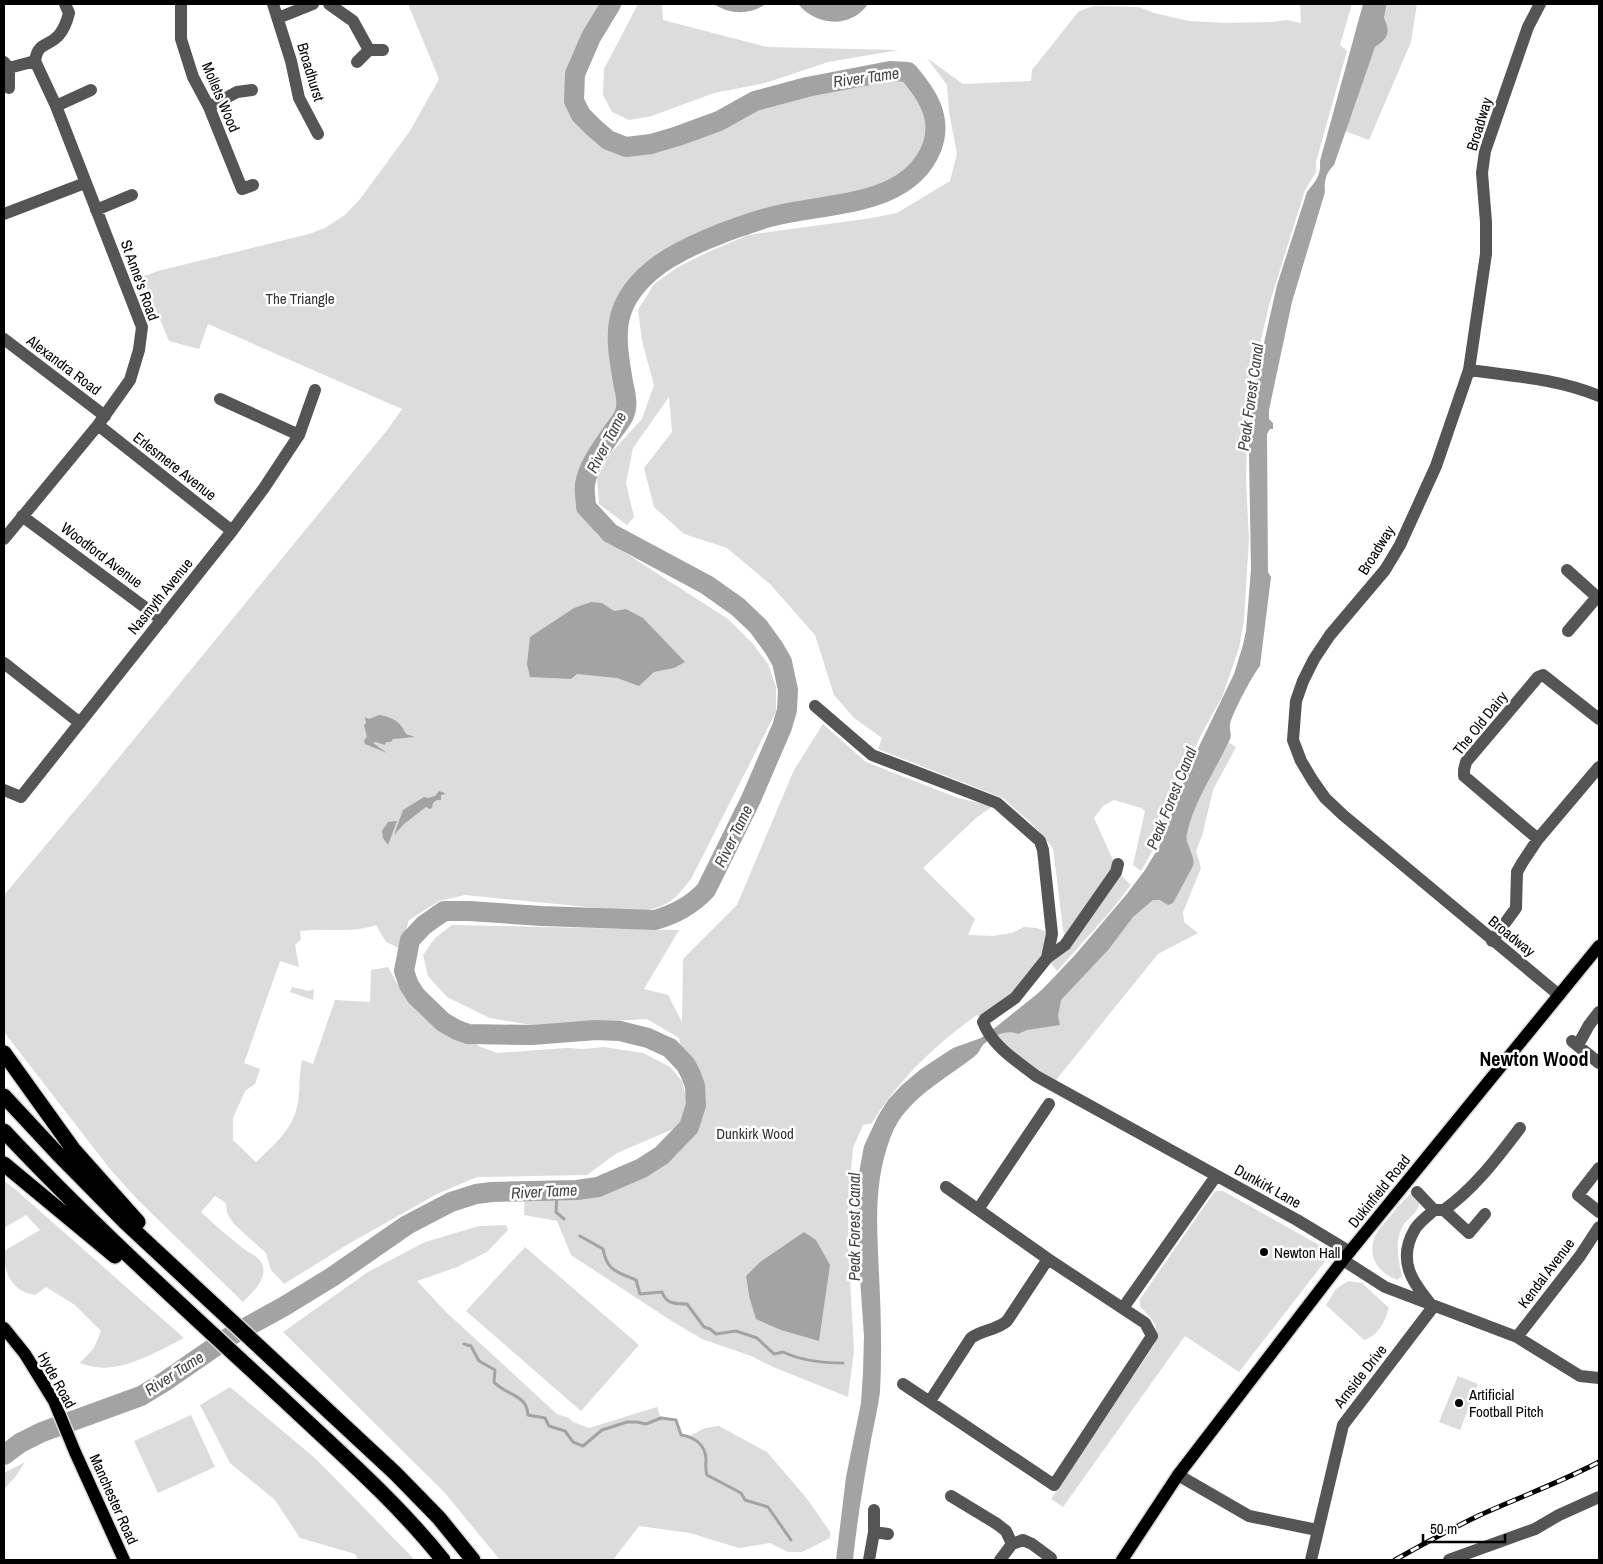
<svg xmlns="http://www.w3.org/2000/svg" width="1603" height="1564" font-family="'Archivo Narrow',sans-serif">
	<rect width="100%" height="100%" fill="#fff"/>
	<!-- green -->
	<path fill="#dcdcdc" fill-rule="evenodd" d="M408,4H611L591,37L575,73L574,101L581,115L593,127L608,140L626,147L651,144L678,136L719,121L755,101L807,87L890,71L908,72C926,93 943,117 932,147C908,209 823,202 770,217C735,227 677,248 650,272C611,306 615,335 623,382C625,393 628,404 624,415C621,422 615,428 611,434C601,449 588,466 585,484C584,492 586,500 586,507L594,516L596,534L728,619L753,644L768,664L776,687V712L691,879C673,902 668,906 639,912L465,895L439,901L409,920L401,949L386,942L376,925C351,934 326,927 300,931L301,939L295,945L299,967L280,961L244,1063L260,1069L255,1084L245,1091L233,1118V1140L256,1162C272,1147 292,1130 297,1107C301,1092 298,1076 302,1060L313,1064L335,1000L370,1002L371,970L388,967L396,982L406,995L434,1021L481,1047L497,1053L566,1048L584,1049L604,1047L643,1053L655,1059L670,1067L682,1081L686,1096L687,1110L678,1127L617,1153L587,1175L477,1177L437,1194L350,1243L284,1284L271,1270L266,1253L234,1224L227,1213L226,1203L215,1196L201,1212C213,1223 226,1235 239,1245C245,1251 257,1255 261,1262C270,1277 252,1293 243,1302L138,1200L110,1169L4,1032V895L98,783L388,429L402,409L208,324L199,349L169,341L142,277L158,271L309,234L325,228L345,215L360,199L410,131L439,79Z
		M638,4H662L663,20L767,47L899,50L828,62L765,83L714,93L652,116L629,120L612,112L603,95L604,69Z
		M1300,4H1352L1340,45L1347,51L1316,162V172L1305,190L1269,305L1258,353L1250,398L1247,435L1246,480L1249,539L1244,620L1239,648L1222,697L1202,733L1186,768L1159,839L1141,871L1133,865L1145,811L1141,808L1114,800L1103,806L1094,818L1119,873L1131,885L1110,912L1057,971L1047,959L985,1019L977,1015C938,1042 896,1082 872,1123L863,1125L853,1148L848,1204V1244L854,1351L848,1397L773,1367L751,1356L702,1339L670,1320L571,1255L557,1221L524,1215L525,1191C545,1191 567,1192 587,1189C627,1181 698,1145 697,1097C697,1084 690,1075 686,1064C683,1056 681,1047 679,1038L647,1019L537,1026L490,1018L447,997L428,976L423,955L435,938L452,925L679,930L644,989L668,995L682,1022L683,959L737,905L794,770L823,724L866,762L958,798L993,806L976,818L923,868L975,919L968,935L992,936L1012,933L1024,927L1037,928L1052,934L1047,957L1065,945L1053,848L1031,823L1003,798L878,749L882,738L854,718L834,695L815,635L770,584L727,548L684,534L654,507L644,468L672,432L669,397L633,448L626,483L634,517L627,525L599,504L597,478L610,454L642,419L654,385L642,341L638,310L654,284L678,267L706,253L748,235L872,218L897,213L950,181L957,154L949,112L947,85L927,58L963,84L1031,81L1032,70L1079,11L1094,6L1139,7L1154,13L1189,21L1226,23L1272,22L1287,20L1301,23ZM760,1262L749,1296L746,1277Z
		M1388,4H1417L1411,42L1369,140L1345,131L1375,47C1388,39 1391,32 1384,18Z
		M1215,734L1236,747L1213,790L1202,836L1196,851L1201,868L1183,912L1184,922L1198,933L1158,954L1052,1085L991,1035L1003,1027L1151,883Z
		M292,987L309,991L314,989L313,1000L290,992Z
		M4,1181L16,1190L184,1338C154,1353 115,1378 80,1363L94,1348L101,1331L75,1305L46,1287L35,1295C11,1291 4,1273 4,1251L40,1230L26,1215L4,1228Z
		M1215,1191H1223L1321,1246L1327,1256L1323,1264L1239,1372L1185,1336L1063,1507L1051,1499L1154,1345C1159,1321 1154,1323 1140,1306V1299Z
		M1413,1192L1420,1202C1417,1214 1411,1215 1404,1224C1394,1239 1398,1260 1402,1276L1397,1280C1377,1272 1366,1255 1376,1234C1380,1227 1387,1221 1391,1215C1398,1207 1404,1199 1413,1192Z
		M506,1225L508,1230L487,1252L457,1267L417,1281L446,1312L557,1414L569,1418L573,1422L589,1428L657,1407L661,1418L676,1420L682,1435L690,1436L705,1428L719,1426L767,1452L808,1500L830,1532V1538L802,1552H788L770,1543L739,1548L690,1533L639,1526L613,1560H500L445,1493L283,1332L368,1272L425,1242L479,1226Z
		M525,1247L639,1345L581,1411L466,1311Z
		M1348,1281L1362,1283L1389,1308C1384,1323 1379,1335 1364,1340L1326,1305L1336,1289Z
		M1458,1376L1478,1384L1460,1430L1439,1422Z
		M230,1387L316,1459L415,1560H358L355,1554L300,1538L275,1500L230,1463L200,1405Z
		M191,1415L215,1467L158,1493L134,1441Z
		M25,1462L16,1476L4,1489V1473Z"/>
	<!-- water -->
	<path fill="#a3a3a3" d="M714,4H766C750,15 730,15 714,4Z
		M798,4H868C851,29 816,26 798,4Z
		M1363,4H1387L1384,18C1391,32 1388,39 1375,47L1334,165C1326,173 1324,180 1325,192L1292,302L1269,410V419L1273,423V429H1270L1267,434L1268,572L1271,577L1260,666C1253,674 1232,714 1230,724C1229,729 1232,734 1230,739C1216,770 1195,799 1187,833C1184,844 1196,855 1193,866L1173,903L1168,905L1160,900H1153L1133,917L1109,949L1061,1000L1058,1016L1060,1025L1027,1030L1018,1034C1006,1029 993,1036 984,1044C980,1048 979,1053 975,1056C946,1079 905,1099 891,1136C873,1182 877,1226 879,1274C881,1313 882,1353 880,1392C878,1408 874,1424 871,1440C864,1480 857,1520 853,1560H836L846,1477L861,1403L863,1372L864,1336L858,1249L856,1189L864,1146L878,1116L888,1100L902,1085L921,1069L953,1048L981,1038L996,1027L1042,990L1075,955L1126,895L1145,870L1160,845L1191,763L1234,674L1243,645L1246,631L1251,569L1249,455V431L1255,383L1277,285L1307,192C1316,181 1321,176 1320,161Z
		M591,602L602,603L614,611L626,609L643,618L685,662L674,668L654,672L639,686L617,678L577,674L571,679L530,677L527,664L530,637L574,608Z
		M379,715C392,717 400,721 406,734L415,737L393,739L391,742H386L385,745L376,742L373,743L387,753L365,744L364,740L367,737L364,725L366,723L365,717L369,719Z
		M439,791L445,793V794L441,795V800H437L433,803L432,808L430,809L426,807L404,824L394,835L403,810L424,797L428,798L435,796Z
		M397,821L388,845L383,838L382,831L388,822Z
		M804,1232L816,1240L830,1265L819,1341L781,1330L756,1319L749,1296L746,1276L760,1262Z"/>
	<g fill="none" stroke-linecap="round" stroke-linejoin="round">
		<!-- stream -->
		<path stroke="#a3a3a3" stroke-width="3" d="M557,1191L556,1212L564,1219
			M580,1236L603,1249C607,1271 617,1272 636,1280L640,1294L662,1292C666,1304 676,1304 687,1304L704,1327L710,1329L716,1334L736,1331L757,1338L774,1354L783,1352C802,1361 822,1363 843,1363
			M464,1344L471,1346L479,1361L495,1370L494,1382C505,1395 527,1394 528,1415L545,1418L549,1426L565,1431L573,1442L583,1446L602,1430L627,1422H637L646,1424L661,1418L676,1420L681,1435C694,1437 705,1444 706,1459C706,1465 705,1469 707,1475L741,1493L745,1500L768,1507L791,1540"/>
		<!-- river -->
		<path stroke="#a3a3a3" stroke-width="20" d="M4,1455L20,1443L42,1432L141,1396L164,1382L232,1335L283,1307L332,1277L407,1225L451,1202L476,1194L492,1192L577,1190L598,1187L642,1168L662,1155L689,1127L696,1105L695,1086L691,1075L686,1065L670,1048L648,1038L620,1031L596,1030L532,1035L468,1034L457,1030L443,1022L416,996L409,985L404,971L410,940L424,925L444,911H469L542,916L655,920C675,914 691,906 706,890L751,799L782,727L787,710L788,690L782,662L774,648L758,626L738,607L707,585L610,533L586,507C586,500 584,492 585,484C588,466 601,449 611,434C615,428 621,422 624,415C629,404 625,393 623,382C615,335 611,306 650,272C677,248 735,227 770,217C823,202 908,209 932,147C943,117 926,93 908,72L890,71L807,87L755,101L719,121L678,136L651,144L626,147L608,140L593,127L581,115L574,101L575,74L591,37L611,4"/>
		<defs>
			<path id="major" d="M4,1328L25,1354L54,1401L75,1452L124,1560
				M1122,1560L1178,1475L1343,1260L1599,946"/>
			<path id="highway" d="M4,1053L73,1149L138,1222
				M4,1096L58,1154L125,1222L395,1473L439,1518L473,1560
				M4,1131C92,1225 188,1311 283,1399C338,1451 396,1501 443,1560
				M4,1164L115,1256"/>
		</defs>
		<!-- major casing -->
		<use href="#major" stroke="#dbdbdb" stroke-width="15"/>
		<!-- highway casing -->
		<use href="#highway" stroke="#dbdbdb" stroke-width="18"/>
		<!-- minor -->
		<path stroke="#555" stroke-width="12" d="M181,4V39L193,77L209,107L242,189L253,185
			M273,4L291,61L299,98L318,134
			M329,4L353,21L369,50L357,62
			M1540,4L1528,27L1485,151L1482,173L1486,222V254L1469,370L1436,466L1400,545L1385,570L1330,635L1314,659L1303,681L1296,701L1293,740L1301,761L1313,781L1325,798L1343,815L1559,995
			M278,18L313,4
			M369,50H383
			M35,61C38,41 49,47 59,35C64,29 67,21 69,13L65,4
			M4,62L9,68L35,61
			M9,88V68
			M56,106L91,90
			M209,107L237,92L252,90
			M96,210L132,195
			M4,214L85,183
			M4,339L105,416
			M1469,370C1513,376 1558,379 1599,396
			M220,399L299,435
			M98,425L232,531
			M22,516L162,620
			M4,539L98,425L130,380L139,350L142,327L56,106L35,61
			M1567,570L1597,597
			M1568,631L1597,597L1599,600
			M4,663L80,723
			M815,706L872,755L997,803L1040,841L1043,850L1052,934L1047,958L1015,998L985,1019L983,1022C992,1046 1017,1061 1036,1076L1297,1220L1350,1252
			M4,790L21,797L232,531L264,488L299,435L315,390
			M1538,839L1464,776V770L1466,762L1538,677L1543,675L1599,719
			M1492,941L1516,908L1517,872L1522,863L1538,839L1599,767
			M1047,958L1065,945L1116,872L1118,864
			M1572,1041L1599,1063
			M1578,1045L1589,1025L1599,1012
			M1599,1168L1578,1195L1599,1212
			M1417,1192L1434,1210H1444L1469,1233L1485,1214
			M979,1208L1049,1104
			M1444,1210C1475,1188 1497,1158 1520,1128
			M1343,1260L1385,1287L1517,1337L1580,1376L1599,1378
			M1123,1308L1216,1176
			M1517,1337L1580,1256L1599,1227
			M903,1384L1054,1485L1152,1336L1145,1323L1048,1259L946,1187
			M930,1401L971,1338C982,1330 997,1330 1007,1321L1048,1259
			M1178,1475L1249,1516L1317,1530
			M951,1496L997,1524L1006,1531L1012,1544L1000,1560
			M874,1532L888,1534
			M1012,1544L1023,1540L1032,1544L1051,1558
			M869,1560L874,1532V1510
			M1311,1560L1343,1425L1433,1307C1413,1283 1396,1261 1415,1229C1419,1222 1428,1216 1434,1210
			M1449,1560L1535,1529L1559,1515L1599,1497"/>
		<!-- major -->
		<use href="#major" stroke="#000" stroke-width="12"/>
		<!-- highway -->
		<use href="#highway" stroke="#000" stroke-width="15"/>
		<defs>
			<path id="rail" d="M1395,1560C1423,1544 1451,1529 1480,1515C1520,1497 1561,1482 1599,1462"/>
		</defs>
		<!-- rail casing -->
		<use href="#rail" stroke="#000" stroke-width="5"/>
		<!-- rail -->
		<use href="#rail" stroke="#fff" stroke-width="3" stroke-dasharray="9" stroke-linecap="butt"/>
	</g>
	<!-- markers -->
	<g fill="#000" stroke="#fff" stroke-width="2">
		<circle cx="1264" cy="1252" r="5"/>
		<circle cx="1459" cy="1403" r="5"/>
	</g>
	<g text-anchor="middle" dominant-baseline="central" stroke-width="5" stroke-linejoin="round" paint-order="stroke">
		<!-- street labels -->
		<g font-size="15" fill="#000" stroke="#fff">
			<text transform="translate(311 72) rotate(73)">Broadhurst</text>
			<text transform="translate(221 97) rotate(67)">Mollets Wood</text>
			<text transform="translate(1479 124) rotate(-73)">Broadway</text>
			<text transform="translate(140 280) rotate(70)">St Anne's Road</text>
			<text transform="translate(64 365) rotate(37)">Alexandra Road</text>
			<text transform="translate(175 466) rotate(38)">Erlesmere Avenue</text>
			<text transform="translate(1376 550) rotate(-58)">Broadway</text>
			<text transform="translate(102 555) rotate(37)">Woodford Avenue</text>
			<text transform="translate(160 596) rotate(-51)">Nasmyth Avenue</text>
			<text transform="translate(1480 723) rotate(-51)">The Old Dairy</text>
			<text transform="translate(1512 936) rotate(39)">Broadway</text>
			<text transform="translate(1268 1186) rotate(29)">Dunkirk Lane</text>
			<text transform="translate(1379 1191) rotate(-51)">Dukinfield Road</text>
			<text transform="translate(1546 1273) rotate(-53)">Kendal Avenue</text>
			<text transform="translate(1360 1376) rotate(-52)">Arnside Drive</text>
			<text transform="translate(57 1380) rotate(61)">Hyde Road</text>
			<text transform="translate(114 1499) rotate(66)">Manchester Road</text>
		</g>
		<!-- park labels -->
		<g font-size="15" fill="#333" stroke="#fff">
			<text x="300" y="298">The Triangle</text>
			<text x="755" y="1133">Dunkirk Wood</text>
		</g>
		<!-- poi labels -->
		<g font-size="15" fill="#000" stroke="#fff" text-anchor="start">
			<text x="1274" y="1252">Newton Hall</text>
			<text x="1469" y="1394">Artificial<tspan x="1469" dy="17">Football Pitch</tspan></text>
		</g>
		<!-- water labels -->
		<g font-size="16" font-style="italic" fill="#444" stroke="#fff">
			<text transform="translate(866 77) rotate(-8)">River Tame</text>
			<text transform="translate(1250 397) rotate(-82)">Peak Forest Canal</text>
			<text transform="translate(606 442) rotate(-62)">River Tame</text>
			<text transform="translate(1171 798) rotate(-68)">Peak Forest Canal</text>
			<text transform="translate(733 836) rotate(-64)">River Tame</text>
			<text transform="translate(544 1191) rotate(-3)">River Tame</text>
			<text transform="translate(854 1227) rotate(-90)">Peak Forest Canal</text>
			<text transform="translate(174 1373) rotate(-33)">River Tame</text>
		</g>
		<!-- district labels -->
		<g font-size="20" font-weight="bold" fill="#000" stroke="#fff">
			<text x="1534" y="1058">Newton Wood</text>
		</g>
	</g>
	<!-- border -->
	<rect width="1603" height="1564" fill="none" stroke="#000000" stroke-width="10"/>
	<!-- scale -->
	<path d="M1423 1534v8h82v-8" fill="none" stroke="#000000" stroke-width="2.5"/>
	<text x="1430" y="1534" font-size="15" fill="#000000" stroke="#ffffff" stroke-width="4" paint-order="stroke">50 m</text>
</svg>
